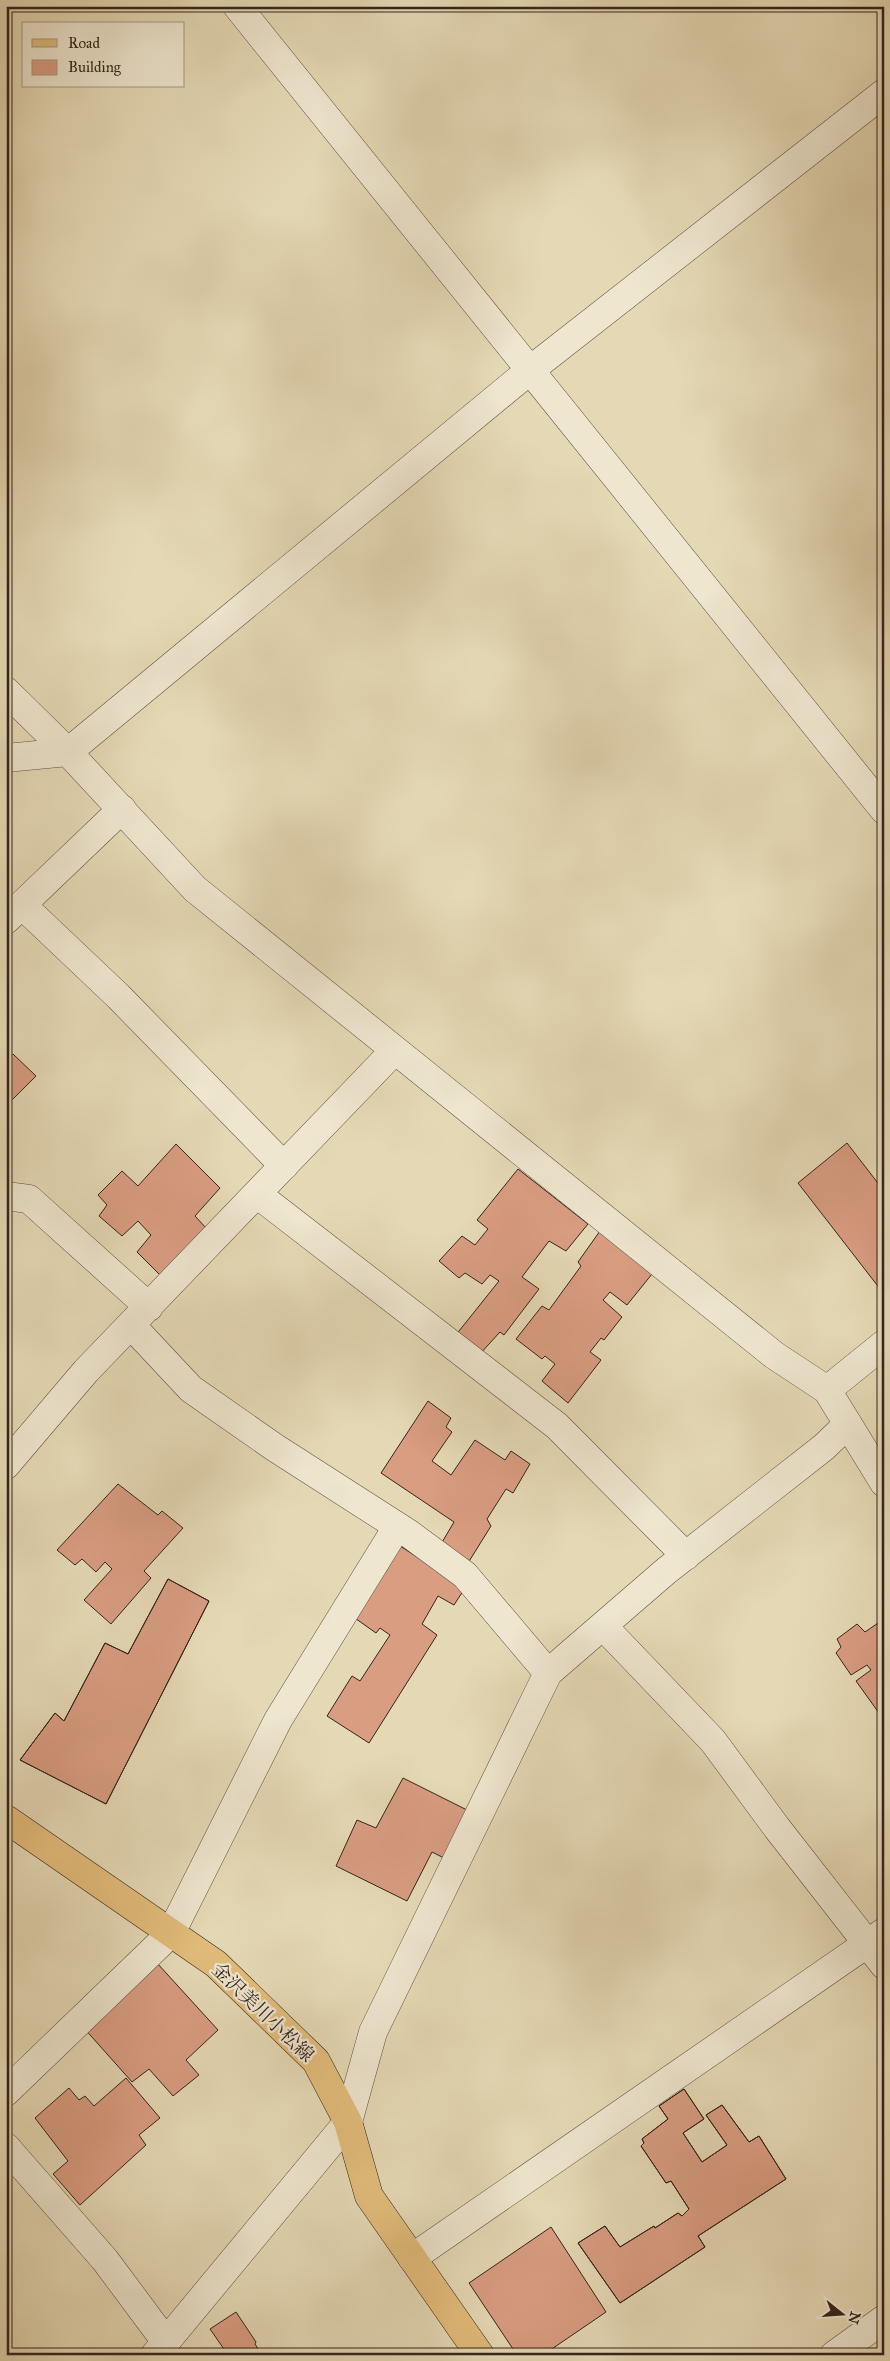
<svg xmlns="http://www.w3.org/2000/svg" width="890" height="2361" font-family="'IM FELL Great Primer','Noto Serif JP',serif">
	<rect width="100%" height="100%" fill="#e5d9b5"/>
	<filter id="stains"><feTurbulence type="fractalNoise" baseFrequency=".004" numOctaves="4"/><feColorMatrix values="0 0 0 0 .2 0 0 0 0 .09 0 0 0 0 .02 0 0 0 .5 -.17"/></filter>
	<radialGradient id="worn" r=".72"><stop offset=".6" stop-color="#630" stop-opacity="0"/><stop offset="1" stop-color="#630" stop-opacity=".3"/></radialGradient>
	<!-- building -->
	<path fill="#d99d82" stroke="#34241d" d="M13,1054L36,1076L11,1101L6,1097V1061Z
		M847,1143L884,1191V1294L798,1183Z
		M176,1144L220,1188L195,1216L207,1229L162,1277L137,1252L151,1235L138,1221L122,1236L99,1216L107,1205L98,1195L122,1171L138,1186Z
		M518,1169L588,1224L566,1251L549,1241L522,1277L539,1289L504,1335L500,1332L479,1355L455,1336L499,1281L490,1275L482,1284L465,1273L459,1278L439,1261L462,1236L475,1245L488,1229L477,1220Z
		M600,1231L652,1274L627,1305L610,1292L603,1300L622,1317L604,1340L601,1338L590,1352L601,1360L568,1403L542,1381L555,1364L545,1356L542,1359L516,1339L542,1306L549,1310L581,1266L578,1262Z
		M428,1401L451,1418L446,1427L452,1432L432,1461L451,1475L475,1440L505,1460L511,1451L530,1464L513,1493L506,1489L487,1519L491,1526L468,1563L441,1544L454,1522L381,1473Z
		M118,1484L158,1515L162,1511L183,1528L144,1571L151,1578L111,1624L84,1600L112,1569L105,1562L96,1572L82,1559L75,1565L57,1550Z
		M397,1544L465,1588L454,1605L438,1596L422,1624L437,1635L369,1743L327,1716L352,1676L360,1681L390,1635L380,1628L376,1633L352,1616Z
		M168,1579L209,1601L106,1804L20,1760L55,1713L64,1721L105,1643L128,1654Z
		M168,1579L209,1601L106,1804L20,1760L55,1713L64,1721L105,1643L128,1654Z
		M884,1619V1720L856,1681L871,1670L867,1665L851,1675L836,1653L841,1647L837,1639L857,1624L865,1632Z
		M403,1778L469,1811L444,1858L432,1852L407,1901L336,1866L357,1820L376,1828Z
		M157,1963L218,2030L186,2060L199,2075L173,2096L149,2069L132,2082L83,2027Z
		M126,2078L160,2118L139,2135L146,2145L80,2205L53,2174L68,2161L35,2118L69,2088L79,2100L85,2096L94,2106Z
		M684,2089L704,2119L683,2133L702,2162L727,2145L706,2115L722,2105L749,2142L759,2136L786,2179L698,2236L705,2247L620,2303L578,2243L605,2226L620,2247L654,2226L655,2228L678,2213L682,2216L689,2209L671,2181L666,2183L641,2146L644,2143L642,2139L668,2119L659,2106Z
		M684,2089L704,2119L683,2133L702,2162L727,2145L706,2115L722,2105L749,2142L759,2136L786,2179L698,2236L705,2247L620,2303L578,2243L605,2226L620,2247L654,2226L655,2228L678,2213L682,2216L689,2209L671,2181L666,2183L641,2146L644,2143L642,2139L668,2119L659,2106Z
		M551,2227L606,2312L543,2355H517L469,2283Z
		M236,2312L256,2342L255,2344L262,2355H222L226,2352L210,2329Z"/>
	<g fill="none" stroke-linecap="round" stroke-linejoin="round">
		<defs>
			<path id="minor" d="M237,6L884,810
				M6,691L68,752L195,889L774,1355L827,1390L884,1483
				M6,758L68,752L529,371L884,93
				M22,905L118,996L284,1166
				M6,920L122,809
				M257,1194L557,1426L686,1556
				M6,1196L29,1199L149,1307
				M131,1325L191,1389L274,1447L408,1533L465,1575L548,1673
				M827,1390L884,1344
				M6,1465L86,1371L395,1050
				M603,1626L713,1741L777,1828L884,1965
				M6,2092L171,1933L278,1720L397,1527
				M348,2122L373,2032L548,1673L666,1571L824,1447L848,1424
				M6,2147L105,2260L166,2342
				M412,2258L884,1932
				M834,2355L884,2319"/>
			<path id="tertiary" d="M155,2355L348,2122"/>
			<path id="primary" d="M6,1819L216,1964L316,2061L348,2122L369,2196L480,2355"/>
		</defs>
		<!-- minor casing -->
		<use href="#minor" stroke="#605143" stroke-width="29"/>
		<!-- tertiary casing -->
		<use href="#tertiary" stroke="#605143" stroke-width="29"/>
		<!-- primary casing -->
		<use href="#primary" stroke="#34241d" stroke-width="29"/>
		<!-- minor -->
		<use href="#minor" stroke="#eee6cf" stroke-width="28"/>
		<!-- tertiary -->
		<use href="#tertiary" stroke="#eee6cf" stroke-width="28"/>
		<!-- primary -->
		<use href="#primary" stroke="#e2bc7a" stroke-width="28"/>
	</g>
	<g text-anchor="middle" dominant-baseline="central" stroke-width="4.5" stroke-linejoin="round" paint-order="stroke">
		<!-- street labels -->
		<g font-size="19" fill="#34241d" stroke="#eee6cf">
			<text transform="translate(263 2012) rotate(44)">金沢美川小松線</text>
		</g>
	</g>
	<!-- margin -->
	<rect width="890" height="2361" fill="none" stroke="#e5d9b5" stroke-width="25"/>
	<rect x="8" y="8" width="875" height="2346" fill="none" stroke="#34241d" stroke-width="2.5"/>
	<rect x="12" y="12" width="865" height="2336" fill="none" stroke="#34241d"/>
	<!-- legend -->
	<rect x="22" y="22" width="162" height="65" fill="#eee6cf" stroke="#a49888"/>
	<rect x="32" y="39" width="25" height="8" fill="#e2bc7a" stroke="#a49888"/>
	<text x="68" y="48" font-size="15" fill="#34241d">Road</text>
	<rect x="32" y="60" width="25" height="15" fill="#d99d82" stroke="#a49888"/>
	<text x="68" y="72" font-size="15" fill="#34241d">Building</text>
	<!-- north arrow -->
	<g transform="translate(842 2314) rotate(107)" stroke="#eee6cf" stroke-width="4" paint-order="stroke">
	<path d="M0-4L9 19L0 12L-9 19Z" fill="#34241d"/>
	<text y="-8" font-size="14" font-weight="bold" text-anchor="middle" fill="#34241d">N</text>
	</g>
	<rect width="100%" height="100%" filter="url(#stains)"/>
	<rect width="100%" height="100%" fill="url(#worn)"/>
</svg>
